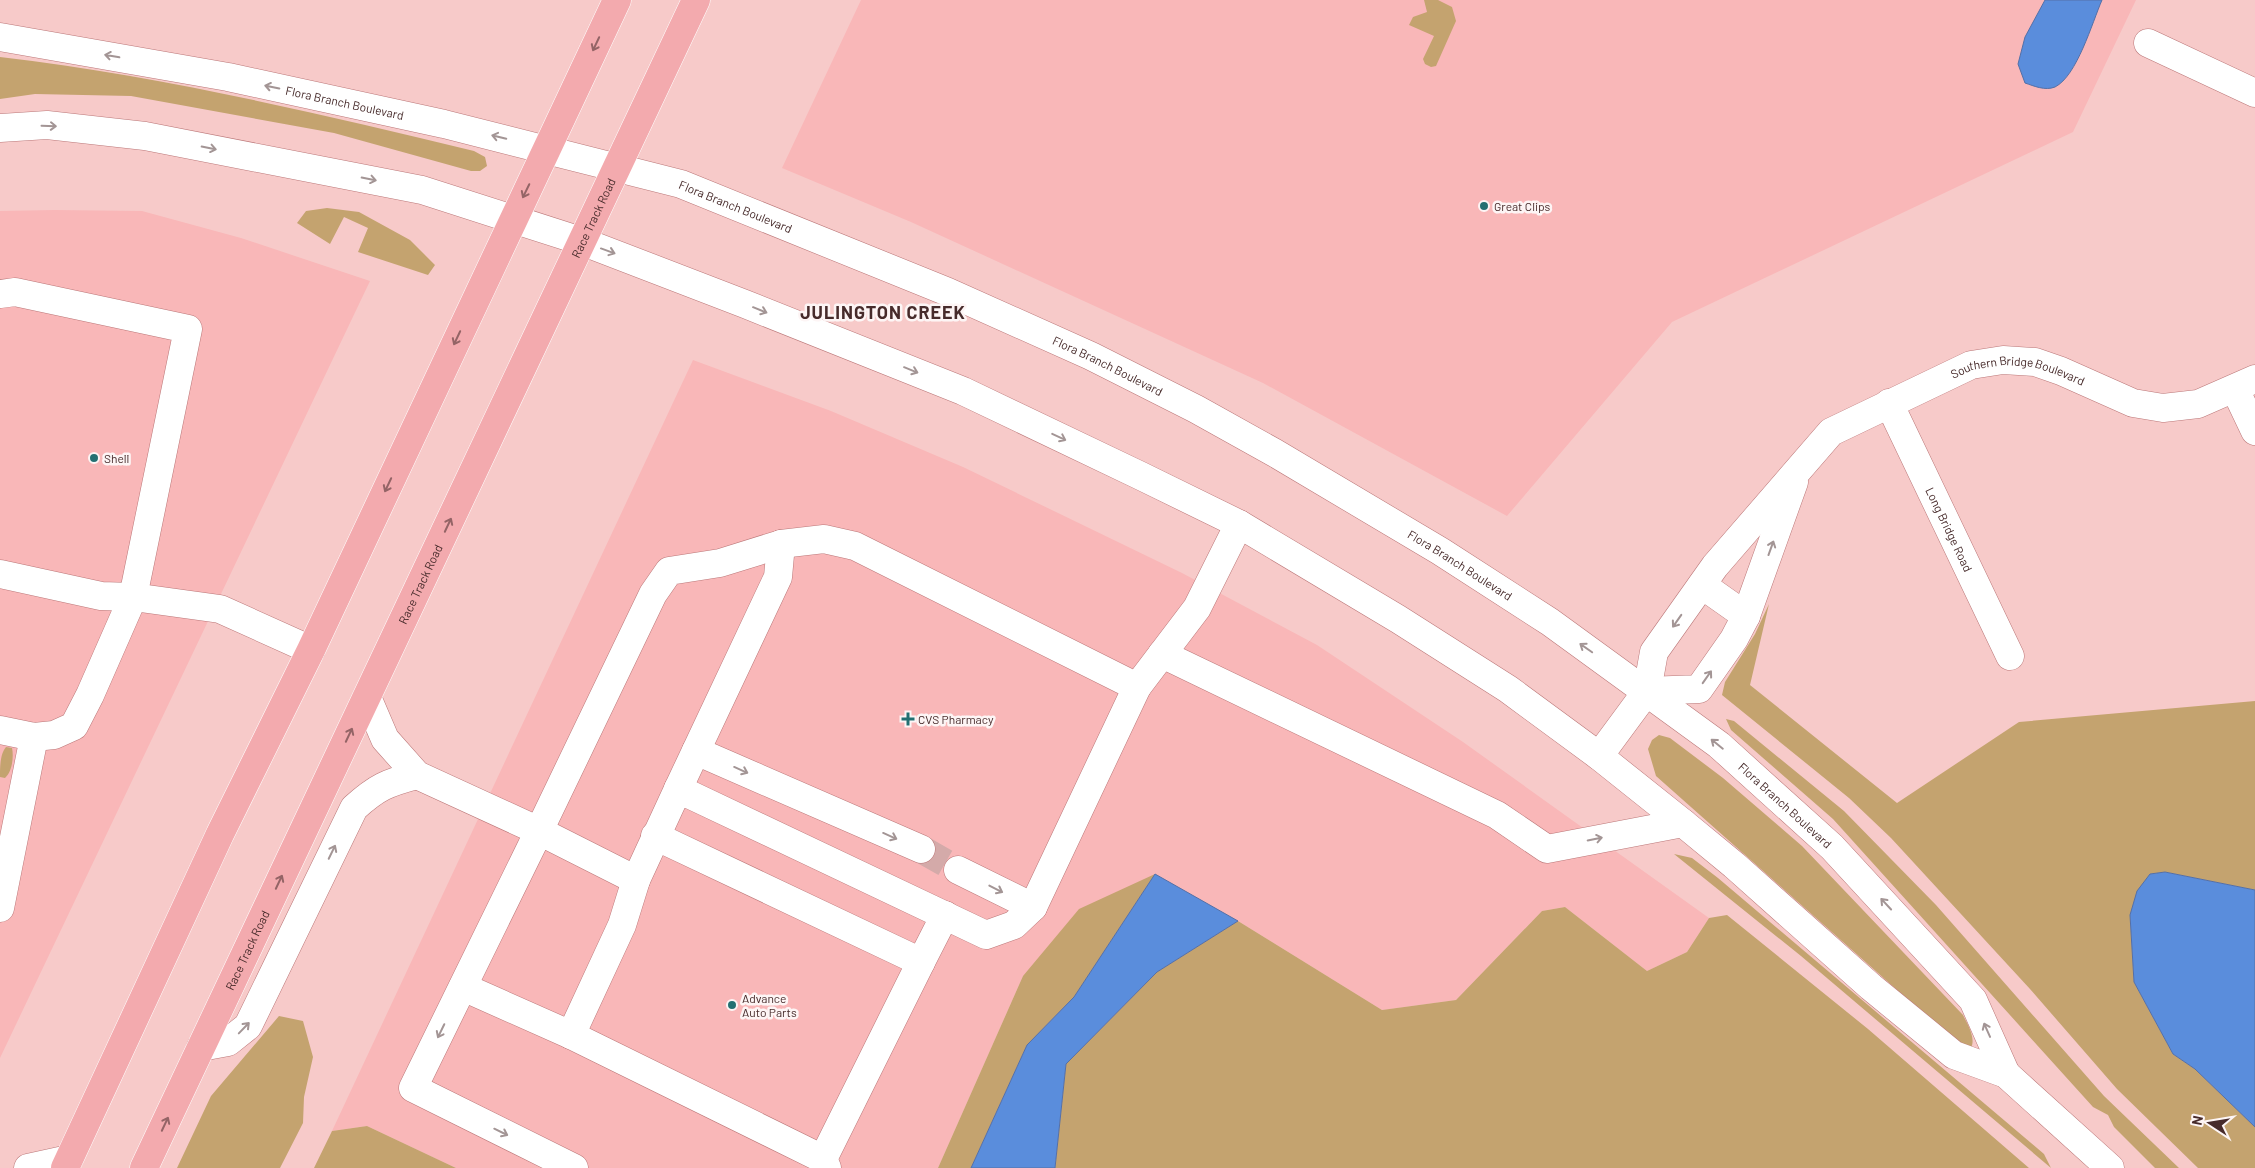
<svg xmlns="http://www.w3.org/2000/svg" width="2255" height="1168" font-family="Barlow,sans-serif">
	<rect width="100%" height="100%" fill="#f7cac9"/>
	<!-- built -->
	<path fill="#f9b7b8" d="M861,0H2136L2073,132L1672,322L1507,516L1263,383L911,222L782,168Z
		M54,210L142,211L241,238L370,281L0,1058V211Z
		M693,360L831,411L963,467L1182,573L1317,645L1463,742L1709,918L1687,952L1647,971L1565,907L1542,911L1456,1000L1382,1010L1238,921L1066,1064L1055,1168H971L1027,1045L1023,976L938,1168H456L367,1126L332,1131Z"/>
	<!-- green -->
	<path fill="#c4a36f" d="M1424,0H1438L1452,7L1456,21L1436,66L1431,67L1425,64L1423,59L1434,36L1409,25L1413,17L1427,12Z
		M0,57C161,76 317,113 474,151L485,157L487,166L480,171H471L334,133L131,96L35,94L0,99Z
		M327,208L359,212L410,240L435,265L428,275L358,252L368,228L344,217L330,244L297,223L306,211Z
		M1769,604L1750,685L1897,803L2019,722L2255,701V890L2165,872L2150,874L2130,915L2134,982L2173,1054L2195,1069L2255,1127V1168H2198L2117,1089L2030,989L1891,838L1849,798L1722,695L1725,682L1755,634Z
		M1726,719L1734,721L1844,811L1936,905L2104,1096L2179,1168H2155L2114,1127L2108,1115L2093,1107L1833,819L1731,730Z
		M1659,735L1670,738L1723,778L1802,846L1963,1015C1968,1025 1976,1038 1971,1048H1966L1941,1029L1656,776L1648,749L1652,740Z
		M6,747L12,748C14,757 12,772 5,778L0,777C0,767 0,754 6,747Z
		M1674,854L1692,858L1718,878L2044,1154L2051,1168L1801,956Z
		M1155,874L1074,997L1027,1045L971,1168H938L1023,976L1079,909Z
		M1565,907L1647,971L1687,952L1709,918L1727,915L1868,1029L2029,1168H1055L1066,1064L1157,972L1238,921L1382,1010L1456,1000L1542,911Z
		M279,1016L303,1021L313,1057L304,1097L303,1123L280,1168H177L211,1096Z
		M367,1126L456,1168H314L332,1131Z"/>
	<!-- water -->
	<path fill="#5a8ddc" stroke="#5470a7" d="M2045,0H2102C2092,23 2077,76 2055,87C2045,91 2034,86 2025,83L2018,64L2025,37Z
		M2165,872L2255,890V1127L2195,1069L2173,1054L2134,982L2130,915L2137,891L2150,874Z
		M1155,874L1238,921L1157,972L1066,1064L1055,1168H971L1027,1045L1074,997Z"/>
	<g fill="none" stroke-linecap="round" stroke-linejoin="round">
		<!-- minor-tunnel -->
		<path stroke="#d4aaa9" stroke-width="28" stroke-dasharray="28 14" stroke-linecap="butt" d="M921,849L958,870"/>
		<defs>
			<g id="minor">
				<path id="s1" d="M0,37L228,77L444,124L681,184L948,292L1091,356L1196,409L1275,453L1440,551L1550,622L1719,745L1832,847L1973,1000L2006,1074"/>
				<path d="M2148,43L2255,93"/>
				<path d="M0,128L47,125L145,136L422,190L581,241L745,304L963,391L1141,476L1239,524L1398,619L1508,689L1599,756L1683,823L1734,865L1871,987L1954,1055L2006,1074L2110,1168"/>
				<path d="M0,294L15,292L188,329L133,597L90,695L74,726L54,735L34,737L0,730"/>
				<path d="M2235,389L2255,431"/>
				<path id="s2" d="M1889,403L2010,656"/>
				<path d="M0,574L101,596L133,597L220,609L311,650"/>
				<path d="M1702,585L1746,616"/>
				<path d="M1162,654L1497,815L1547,849L1683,823"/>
				<path d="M1647,691L1699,689L1734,639L1746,616L1794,482"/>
				<path d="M367,697L385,739L417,775L539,831L653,594L669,571L720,563L781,544L824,539L855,546L1137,687"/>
				<path d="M696,751L921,849"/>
				<path id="s3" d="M1599,756L1647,691L1654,652L1715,566L1831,432L1971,365L2003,360L2035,362L2061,371L2133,403L2163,408L2198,404L2255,379"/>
				<path d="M678,789L778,577L781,544"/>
				<path d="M655,836L921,962L823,1159"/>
				<path d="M958,870L1033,907"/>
				<path d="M0,908L34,737"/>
				<path d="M921,962L945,915"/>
				<path d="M463,987L571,1035L823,1159L827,1168"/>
				<path d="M571,1035L622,925L636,880"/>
				<path d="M201,1047L228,1042L248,1026L354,808C377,787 387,783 417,775"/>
				<path d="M28,1168L69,1159"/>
				<path d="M574,1168L413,1088L539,831L636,880L678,789L986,935L1014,925L1033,907L1137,687L1197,608L1239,524"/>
			</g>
			<g id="major">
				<path d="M65,1168L220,834L311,650L617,0"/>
				<path id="s4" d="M144,1168L696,0"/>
			</g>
		</defs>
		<!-- minor casing -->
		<use href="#minor" stroke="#bb7778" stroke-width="29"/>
		<!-- major casing -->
		<use href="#major" stroke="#fff" stroke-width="29"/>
		<!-- minor -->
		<use href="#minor" stroke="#fff" stroke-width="28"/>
		<!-- major -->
		<use href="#major" stroke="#f3aaae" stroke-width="28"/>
	</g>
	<!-- one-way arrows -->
	<defs><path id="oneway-shaft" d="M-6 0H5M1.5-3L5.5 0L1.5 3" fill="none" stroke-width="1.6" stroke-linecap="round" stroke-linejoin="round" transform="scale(1.25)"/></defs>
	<g stroke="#946466">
		<use href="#oneway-shaft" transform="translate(596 44) rotate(115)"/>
		<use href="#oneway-shaft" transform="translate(526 191) rotate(116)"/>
		<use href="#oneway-shaft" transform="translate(457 338) rotate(115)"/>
		<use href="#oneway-shaft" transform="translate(388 485) rotate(115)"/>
		<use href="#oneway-shaft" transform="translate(448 525) rotate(-65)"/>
		<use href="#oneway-shaft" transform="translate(349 735) rotate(-65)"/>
		<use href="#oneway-shaft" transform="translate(279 882) rotate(-65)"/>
		<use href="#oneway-shaft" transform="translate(165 1124) rotate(-65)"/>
	</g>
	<g stroke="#a39595">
		<use href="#oneway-shaft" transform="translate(112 56) rotate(-170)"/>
		<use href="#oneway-shaft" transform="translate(272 87) rotate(-168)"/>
		<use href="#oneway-shaft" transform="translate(49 126) rotate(2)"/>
		<use href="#oneway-shaft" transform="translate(499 137) rotate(-166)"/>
		<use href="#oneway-shaft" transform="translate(209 148) rotate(11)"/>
		<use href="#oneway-shaft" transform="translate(369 179) rotate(11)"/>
		<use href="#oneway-shaft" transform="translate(608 251) rotate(20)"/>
		<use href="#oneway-shaft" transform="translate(760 310) rotate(22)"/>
		<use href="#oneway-shaft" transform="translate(911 370) rotate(22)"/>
		<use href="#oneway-shaft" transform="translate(1059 437) rotate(25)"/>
		<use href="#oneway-shaft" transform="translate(1771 548) rotate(-70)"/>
		<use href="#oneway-shaft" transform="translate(1677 621) rotate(125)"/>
		<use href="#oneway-shaft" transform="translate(1586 648) rotate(-145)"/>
		<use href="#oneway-shaft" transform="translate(1707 677) rotate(-55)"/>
		<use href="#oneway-shaft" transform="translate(1717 744) rotate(-141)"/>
		<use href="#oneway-shaft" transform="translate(741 770) rotate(24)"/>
		<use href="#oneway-shaft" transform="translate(890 836) rotate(24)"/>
		<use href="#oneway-shaft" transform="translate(1595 839) rotate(-11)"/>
		<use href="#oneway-shaft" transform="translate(332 852) rotate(-64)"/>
		<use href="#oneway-shaft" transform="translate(996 889) rotate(27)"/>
		<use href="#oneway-shaft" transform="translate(1886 904) rotate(-133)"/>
		<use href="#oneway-shaft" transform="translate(244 1028) rotate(-46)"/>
		<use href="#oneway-shaft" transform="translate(1987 1030) rotate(-114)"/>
		<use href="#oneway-shaft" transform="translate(441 1031) rotate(116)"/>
		<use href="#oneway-shaft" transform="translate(501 1132) rotate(26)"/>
	</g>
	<!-- markers -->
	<g fill="#247072" stroke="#fdf5f5" stroke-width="2">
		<circle cx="1484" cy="206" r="5"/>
		<circle cx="94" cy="458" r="5"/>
		<path d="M905.5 711.5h5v5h5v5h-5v5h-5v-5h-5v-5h5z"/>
		<circle cx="732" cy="1005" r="5"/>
	</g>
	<g text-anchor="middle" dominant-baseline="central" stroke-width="5" stroke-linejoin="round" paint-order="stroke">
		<!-- street labels -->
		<g font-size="12" fill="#472b2b" stroke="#fdf5f5">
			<text stroke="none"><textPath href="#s1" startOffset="351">Flora Branch Boulevard</textPath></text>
			<text stroke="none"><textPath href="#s1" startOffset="756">Flora Branch Boulevard</textPath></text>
			<text stroke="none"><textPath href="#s4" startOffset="1051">Race Track Road</textPath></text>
			<text stroke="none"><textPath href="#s1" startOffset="1161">Flora Branch Boulevard</textPath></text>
			<text stroke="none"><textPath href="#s3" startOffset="606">Southern Bridge Boulevard</textPath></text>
			<text stroke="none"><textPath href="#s2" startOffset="140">Long Bridge Road</textPath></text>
			<text stroke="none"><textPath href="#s1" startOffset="1566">Flora Branch Boulevard</textPath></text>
			<text stroke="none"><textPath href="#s4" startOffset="646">Race Track Road</textPath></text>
			<text stroke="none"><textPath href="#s1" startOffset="1971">Flora Branch Boulevard</textPath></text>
			<text stroke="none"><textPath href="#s4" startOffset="241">Race Track Road</textPath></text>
		</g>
		<!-- poi labels -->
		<g font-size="12" fill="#472b2b" stroke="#fdf5f5" text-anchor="start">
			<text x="1494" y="206">Great Clips</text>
			<text x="104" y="458">Shell</text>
			<text x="918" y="719">CVS Pharmacy</text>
			<text x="742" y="998">Advance<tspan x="742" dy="14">Auto Parts</tspan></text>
		</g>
		<!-- district labels -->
		<g font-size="18" font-weight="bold" letter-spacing="1" fill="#472b2b" stroke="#fdf5f5">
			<text x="883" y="312">JULINGTON CREEK</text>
		</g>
	</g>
	<!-- north arrow -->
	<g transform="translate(2210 1123) rotate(282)" stroke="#fdf5f5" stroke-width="4" paint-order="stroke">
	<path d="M0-4L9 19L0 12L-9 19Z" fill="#472b2b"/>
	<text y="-8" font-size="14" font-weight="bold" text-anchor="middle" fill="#472b2b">N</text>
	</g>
</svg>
